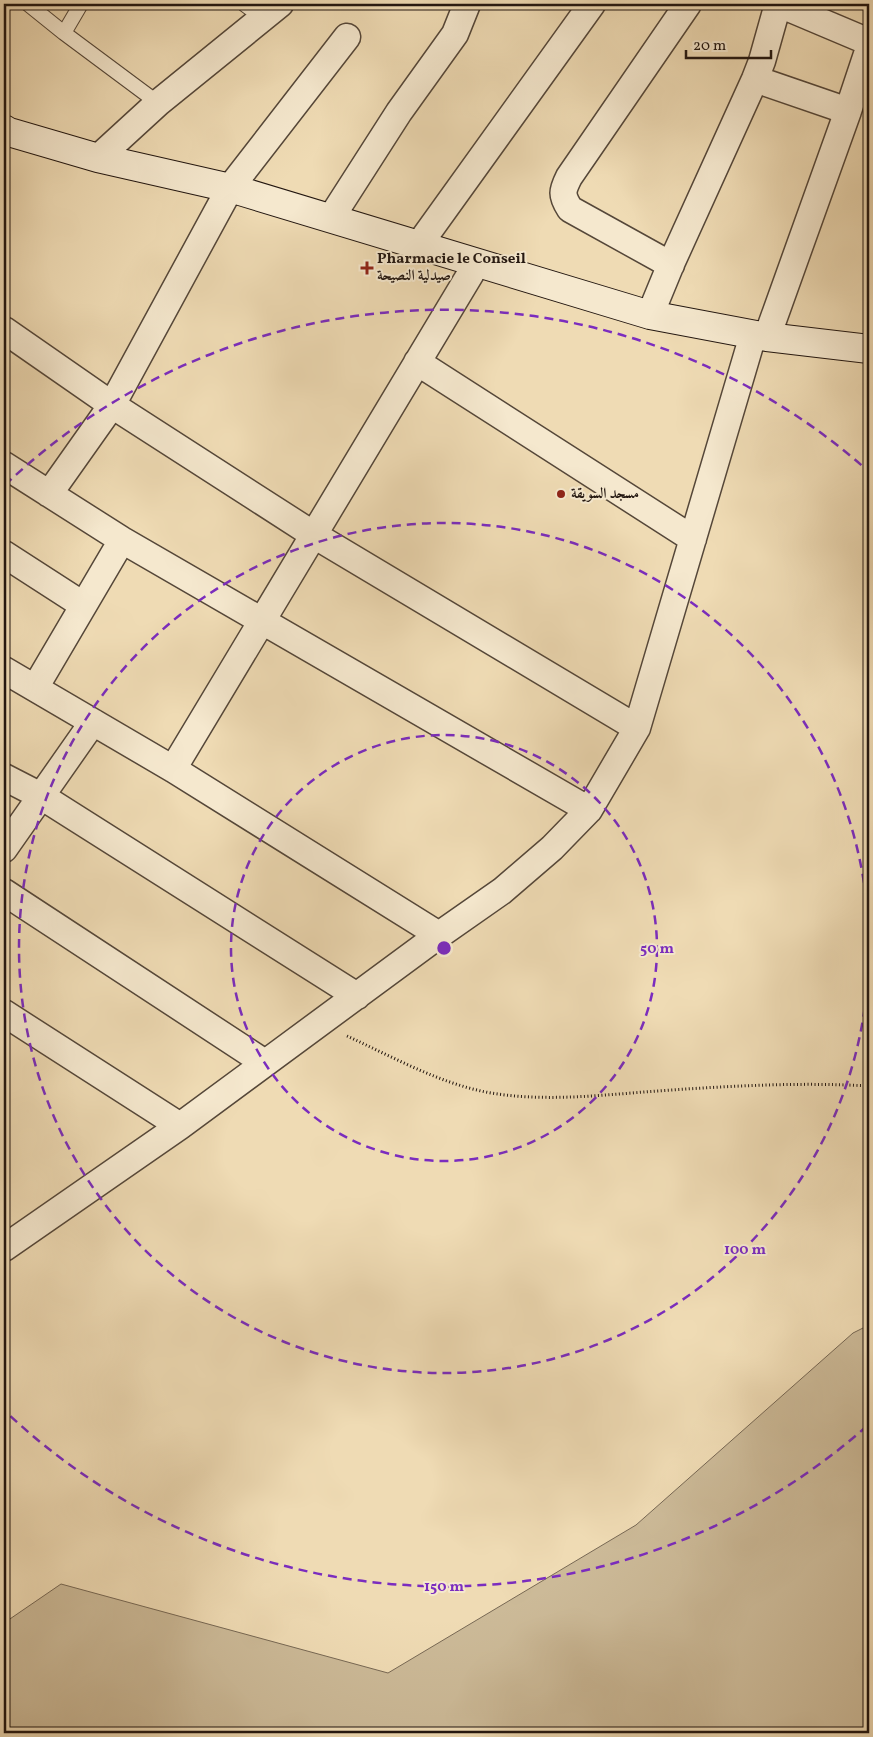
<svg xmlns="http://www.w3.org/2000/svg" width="873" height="1737" font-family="Vollkorn,Amiri,serif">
	<rect width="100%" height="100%" fill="#efdbb4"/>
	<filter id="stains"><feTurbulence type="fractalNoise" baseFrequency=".004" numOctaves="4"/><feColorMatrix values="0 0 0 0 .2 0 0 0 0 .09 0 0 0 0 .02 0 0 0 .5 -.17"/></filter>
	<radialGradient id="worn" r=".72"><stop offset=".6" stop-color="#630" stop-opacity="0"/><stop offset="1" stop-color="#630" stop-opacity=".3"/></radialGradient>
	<!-- green -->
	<path fill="#ccba98" stroke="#776854" d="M869,1325V1733H4V1623L61,1584L388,1673L636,1525L853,1333Z"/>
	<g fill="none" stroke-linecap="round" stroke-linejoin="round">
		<defs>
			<path id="lane" d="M28,4L64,33L158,103
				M244,4L263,18
				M64,33L81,4"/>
			<path id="street" d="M779,4L869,42
				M755,79L848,111
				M98,158L158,103L280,4
				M331,218L399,112L455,34L467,4
				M418,246L592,4
				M671,265L570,209C561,195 562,191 569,177L688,4
				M650,315L671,264L755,79L762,61L778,4
				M4,330L112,405L314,535L637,728
				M767,337L848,111L869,48
				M417,362L693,539
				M4,465L122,540L589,810
				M49,494L112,405L230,188L347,37
				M4,554L83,605
				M4,670L173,769L439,935
				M35,688L122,540
				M173,769L477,263
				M4,777L41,796L357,996
				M4,849L93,722
				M4,892L265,1063
				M4,1013L180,1126
				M4,1248L180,1126L439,935L502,891L552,848L589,810L637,728L753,335"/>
			<path id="secondary" d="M4,129L9,132L98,158L230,188L650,315L767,337L869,349"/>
		</defs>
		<!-- lane casing -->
		<use href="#lane" stroke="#554739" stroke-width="16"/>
		<!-- street casing -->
		<use href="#street" stroke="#554739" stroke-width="29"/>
		<!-- secondary casing -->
		<use href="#secondary" stroke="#221610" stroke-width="30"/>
		<!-- path -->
		<path stroke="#221610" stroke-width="3" stroke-dasharray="1 2.5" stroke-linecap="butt" d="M347,1036C393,1057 440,1084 491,1093C546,1102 603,1095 657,1091C729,1086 798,1082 869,1086"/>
		<!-- lane -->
		<use href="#lane" stroke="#f5e8ce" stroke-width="14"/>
		<!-- street -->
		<use href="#street" stroke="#f5e8ce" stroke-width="26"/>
		<!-- secondary -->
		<use href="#secondary" stroke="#f5e8ce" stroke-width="28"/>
	</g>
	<!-- distance rings -->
	<g fill="none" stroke="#7b2cbf" stroke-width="2.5" stroke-dasharray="9 6">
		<circle cx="444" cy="948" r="213"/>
		<circle cx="444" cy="948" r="425"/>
		<path d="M867 1426A638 638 0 0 1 5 1411M5 485A638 638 0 0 1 867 470"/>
	</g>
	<!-- markers -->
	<g fill="#8f2418" stroke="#f5e8ce" stroke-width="2">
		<path d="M364.5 260.5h5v5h5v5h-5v5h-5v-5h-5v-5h5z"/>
		<circle cx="561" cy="494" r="5"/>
	</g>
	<g text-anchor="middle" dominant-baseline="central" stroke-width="4" stroke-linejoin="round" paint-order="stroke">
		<!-- poi labels -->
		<g font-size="15" font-weight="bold" fill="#221610" stroke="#f5e8ce" text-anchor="start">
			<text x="377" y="259">Pharmacie le Conseil<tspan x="377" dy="17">صيدلية النصيحة</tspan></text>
			<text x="571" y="494">مسجد السويقة</text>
		</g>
	</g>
	<circle cx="444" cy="948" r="8" fill="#7b2cbf" stroke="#f5e8ce" stroke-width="2.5"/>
	<g font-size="15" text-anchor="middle" font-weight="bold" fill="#7b2cbf" stroke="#f5e8ce" stroke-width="4" stroke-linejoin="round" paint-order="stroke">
		<text x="657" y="953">50 m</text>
		<text x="745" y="1254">100 m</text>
		<text x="444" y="1591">150 m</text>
	</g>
	<!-- margin -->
	<rect width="873" height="1737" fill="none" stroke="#efdbb4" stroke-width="20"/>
	<rect x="5" y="5" width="863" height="1727" fill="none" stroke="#221610" stroke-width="2.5"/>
	<rect x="10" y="10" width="853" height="1717" fill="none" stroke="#221610"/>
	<!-- scale -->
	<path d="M686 50v8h85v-8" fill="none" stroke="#221610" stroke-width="2.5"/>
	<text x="693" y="50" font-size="15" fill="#221610" stroke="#f5e8ce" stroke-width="4" paint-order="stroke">20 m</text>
	<rect width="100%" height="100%" filter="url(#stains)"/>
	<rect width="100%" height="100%" fill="url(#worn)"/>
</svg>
